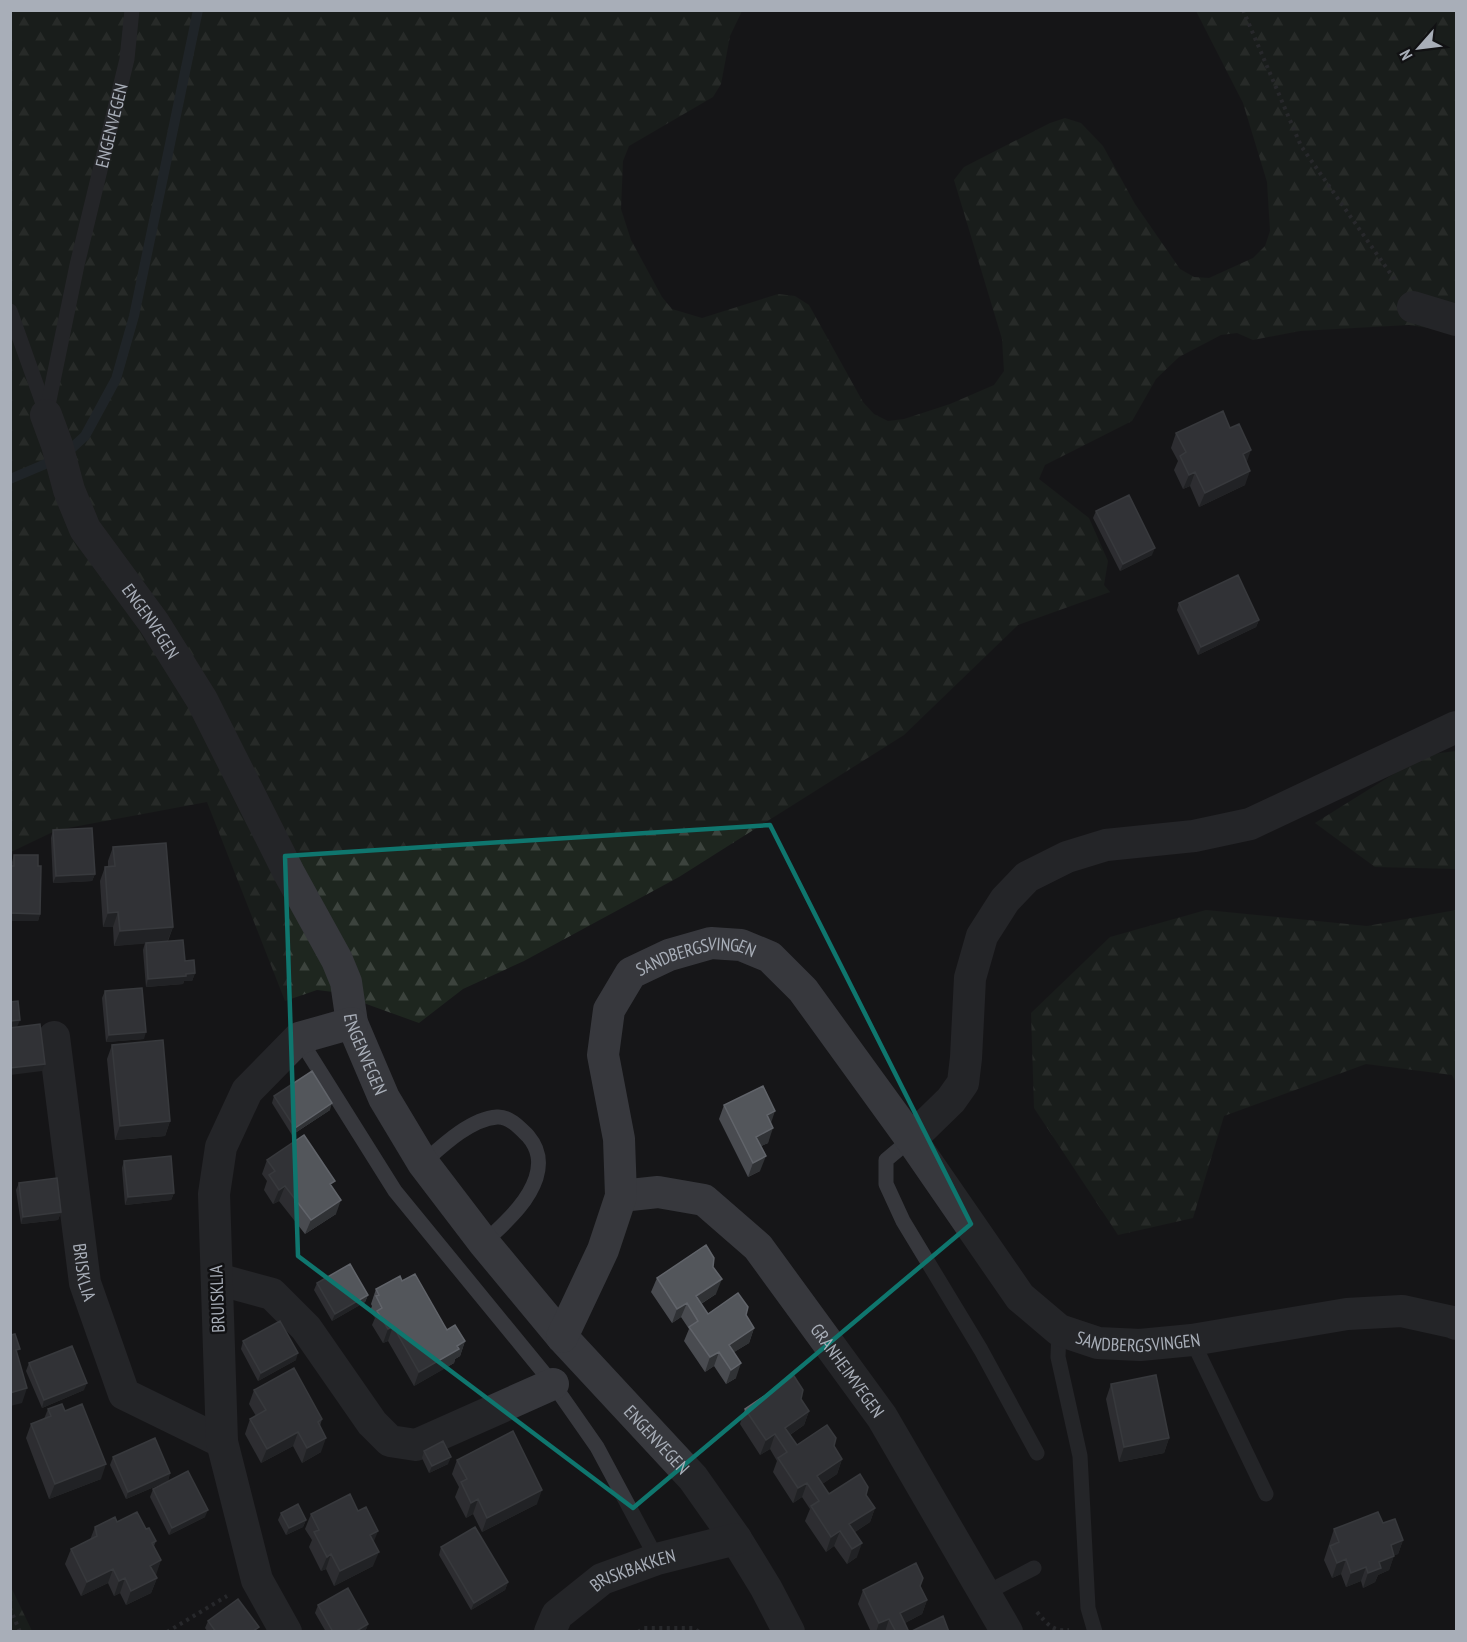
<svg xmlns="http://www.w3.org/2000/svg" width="1467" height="1642" font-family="'PT Sans Narrow',sans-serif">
	<defs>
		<pattern id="forest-firs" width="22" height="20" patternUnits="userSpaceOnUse" patternTransform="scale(1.5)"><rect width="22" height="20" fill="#1e261f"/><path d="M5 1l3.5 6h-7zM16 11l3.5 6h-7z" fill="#3c433d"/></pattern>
	</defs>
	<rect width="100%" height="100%" fill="#161618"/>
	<!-- forest -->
	<path fill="url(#forest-firs)" d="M11,11H742L730,36L721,84L713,97L629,146L623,161L621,209L631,240L662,297L672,309L702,318L778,294L795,296L809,305L863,402L874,414L888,421L904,419L950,404L994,385L1004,371L1002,339L954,180L964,167L1050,123L1065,118L1081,123L1103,146L1135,204L1180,269L1194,277L1209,278L1253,258L1265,246L1270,231L1267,182L1243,103L1196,11H1456V332L1409,325L1300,331L1253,340L1237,333L1221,335L1179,357L1156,379L1132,421L1045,465L1039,479L1089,518L1108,561L1104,585L1110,592L1018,625L904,735L679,877L524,961L463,989L419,1023L333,992L317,990L285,1001L207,802L57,830L11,852Z
		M1456,751V869L1375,867L1315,823L1424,755Z
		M1206,910L1367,926L1456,910V1083L1452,1075L1366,1064L1224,1116L1193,1218L1118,1235L1034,1108L1031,1013L1110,937Z
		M10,1587H11L32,1631H11Z"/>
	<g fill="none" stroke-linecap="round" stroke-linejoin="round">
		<!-- stream -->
		<path stroke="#2c363c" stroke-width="10" d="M10,479L62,457L85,436L116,379L134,316L198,10"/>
		<!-- path -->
		<path stroke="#3d3f44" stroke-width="4" stroke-dasharray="3 4.5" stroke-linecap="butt" d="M1243,10L1301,146L1395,280
			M10,1608L20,1632
			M1037,1612C1047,1624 1053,1632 1069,1630
			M167,1632L227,1596
			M638,1632L644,1628H694L699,1632"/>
		<!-- service -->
		<g stroke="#37383d" stroke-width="15">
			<path d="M10,311L46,412"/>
			<path id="s1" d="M46,415L77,265L127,59L132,10"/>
			<path d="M299,1038L395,1191L553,1384L597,1447L657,1559"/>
			<path d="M911,1139L886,1160V1184L903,1221L981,1350L1037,1453"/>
			<path d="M423,1163C442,1146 470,1119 497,1117C509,1116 520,1128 528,1136C539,1149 541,1162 536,1178C527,1205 503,1224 484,1243"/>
			<path d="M1059,1330L1058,1357L1080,1456L1088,1608L1095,1632"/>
			<path d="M1192,1340L1266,1494"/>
			<path d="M986,1593L1034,1568"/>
		</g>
		<!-- minor -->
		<g stroke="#37383d" stroke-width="32">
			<path d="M1413,307L1456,320"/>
			<path id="s2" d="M46,415L57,445L69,490L85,529L154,623L202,700L289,873L337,960L346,982L352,1023L384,1098L423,1163L484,1243L562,1337L693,1478L736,1539L766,1588L789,1632"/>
			<path id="s3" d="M54,1037L85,1283L124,1394L222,1442"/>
			<path d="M911,1139L951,1100L963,1083L966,1058L970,978L982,936L1005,900L1027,877L1067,857L1106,845L1194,836L1250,824L1456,727"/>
			<path id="s4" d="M621,1196L658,1192L704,1200L758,1247L882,1417L1007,1632"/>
			<path d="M217,1279L272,1294L306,1328L372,1423L390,1441L416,1445L553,1384"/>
			<path id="s5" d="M562,1337L603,1250L621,1196L619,1139L603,1055L609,1010L631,973L669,955L711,943L741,945L770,957L803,990L911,1139L1020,1297L1059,1330L1098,1343L1140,1345L1192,1340L1347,1314L1402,1311L1452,1322L1456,1324"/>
			<path d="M286,1632L257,1580L222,1442L214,1194L221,1147L247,1091L299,1038L352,1023"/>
			<path id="s6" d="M550,1632L557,1615L602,1579L657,1559L736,1539"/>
		</g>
	</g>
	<!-- wall -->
	<path fill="#494b50" d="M1176,433L1247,462L1245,485L1199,507L1190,486L1183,489L1174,470L1178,461L1171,448Z
		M1096,511L1152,555L1120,571L1093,518Z
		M1179,603L1259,620L1256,627L1198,655L1177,610Z
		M53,830L95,874L92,881L53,883L51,838Z
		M113,847L173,927L168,941L195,973L192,981H184L183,984L146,987L143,950L145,943L114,946L113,927H103L100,881L105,867H108V861Z
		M14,855L38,866L40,914L38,921L12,866V862Z
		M105,991L144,1039L106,1042L102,998Z
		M112,1045L170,1121L165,1136L115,1140L107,1059Z
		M274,1096L330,1110L292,1135L272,1103Z
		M724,1105L771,1124L768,1143L761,1146L760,1171L748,1177L719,1119Z
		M267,1160L332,1187L336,1214L305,1234L279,1201L273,1204L264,1190L267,1181L262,1174Z
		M124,1161L174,1193L171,1200L125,1205L122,1168Z
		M19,1183L61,1212L58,1220L21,1224L16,1190Z
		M713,1267L716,1294L701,1304L708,1314L746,1315L754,1328L749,1343L734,1352L736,1378L726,1384L714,1366L705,1372L684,1341L689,1329L681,1317L672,1323L651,1292L657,1278Z
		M402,1281L447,1330L465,1341L460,1356L455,1359L454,1363L414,1386L388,1341L383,1343L372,1325L375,1318L370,1311L372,1306L371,1304L376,1289Z
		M317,1283L368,1295L365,1302L332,1321L314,1290Z
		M243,1341L296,1360L258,1381L241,1349Z
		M29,1363L84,1390L42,1408L26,1371Z
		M1111,1384L1169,1438L1164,1453L1119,1462L1106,1399Z
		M254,1390L322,1419L320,1426L321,1452L302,1463L293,1446L261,1463L245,1434L250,1419L256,1416L249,1404Z
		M801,1399L809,1411L804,1425L790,1435L797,1445L834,1446L842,1459L837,1474L822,1484L829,1494L866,1495L875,1508L870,1522L855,1532L857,1557L847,1564L834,1546L826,1552L805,1521L810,1509L802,1497L793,1503L773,1472L777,1461L770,1449L760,1455L740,1424L745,1409Z
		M48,1409L65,1411L101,1479L49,1499L26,1438L31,1424L44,1419Z
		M424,1451L448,1464L429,1473L422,1458Z
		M113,1457L170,1473L168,1481L126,1499L110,1465Z
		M457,1460L537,1504L482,1532L473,1514L466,1518L455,1497L459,1487L452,1474Z
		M153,1489L205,1517L169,1535L150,1497Z
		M281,1513L306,1520L303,1527L286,1535L278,1520Z
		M311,1514L374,1542L373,1566L334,1586L326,1569L321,1571L309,1547L312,1540L305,1529Z
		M117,1522L146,1529L156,1541L154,1546L161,1560L155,1575L157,1578L151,1593L126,1605L120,1593L114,1596L108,1583L81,1596L65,1564L71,1549L90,1540L95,1527Z
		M1383,1523L1403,1540L1398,1554L1394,1555L1389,1570L1378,1575L1375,1582L1363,1588L1361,1581L1346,1587L1341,1574L1332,1578L1324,1560L1334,1529Z
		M441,1547L508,1582L505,1590L471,1610L439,1555Z
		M920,1586L927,1600L922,1614L905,1623L909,1632H871L858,1604L863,1590Z
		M318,1605L368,1624L365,1632H326L315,1613Z
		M208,1621L257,1632H208L205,1628Z"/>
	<!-- shaded-wall -->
	<path fill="#303235" d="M1251,450L1246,464L1243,454Z
		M1250,471L1245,485L1199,507L1205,493Z
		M1195,472L1190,486L1183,489L1189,475Z
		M1155,548L1152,555L1120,571L1123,564Z
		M1259,620L1256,627L1198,655L1201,647Z
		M95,874L92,881L53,883L56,876Z
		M118,912L113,927H103L108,913Z
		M10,913L40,914L38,921H10Z
		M173,927L167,942L114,946L120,931Z
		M195,973L192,981H184L183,984L146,987L148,979Z
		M20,1020L17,1027L10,1028V1021Z
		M146,1032L144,1039L106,1042L109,1035Z
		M45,1064L42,1071L10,1075V1068Z
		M332,1103L330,1110L292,1135L295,1128Z
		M775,1111L770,1126L767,1115Z
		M170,1121L165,1136L115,1140L120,1126Z
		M773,1128L768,1143L751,1151L756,1137Z
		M766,1156L760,1171L748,1177L753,1163Z
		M285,1186L279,1201L273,1204L279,1190Z
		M174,1193L171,1200L125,1205L128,1197Z
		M341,1200L336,1214L305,1234L311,1220Z
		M61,1212L58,1220L21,1224L23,1217Z
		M722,1279L716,1294L691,1310L696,1296Z
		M368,1295L365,1302L332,1321L335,1314Z
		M687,1303L681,1317L672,1323L677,1309Z
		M393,1326L388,1341L383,1343L388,1329Z
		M754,1328L749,1343L723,1359L729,1345Z
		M465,1341L460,1356L455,1359L454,1363L414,1386L419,1372Z
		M719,1352L714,1366L705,1372L710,1357Z
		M298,1353L296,1360L258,1381L261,1373Z
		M741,1363L736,1378L726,1384L731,1370Z
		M87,1383L84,1390L42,1408L44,1400Z
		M27,1388L22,1403L10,1406V1393Z
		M809,1411L804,1425L779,1442L785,1428Z
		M298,1432L293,1446L261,1463L267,1449Z
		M775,1434L770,1449L760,1455L766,1440Z
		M326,1438L321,1452L302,1463L307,1448Z
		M1169,1438L1164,1453L1119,1462L1124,1447Z
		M451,1457L448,1464L429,1473L432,1466Z
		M842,1459L837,1474L812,1491L817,1476Z
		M106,1464L101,1479L49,1499L55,1484Z
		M170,1473L168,1481L126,1499L128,1492Z
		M807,1483L802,1497L793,1503L798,1488Z
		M542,1490L537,1504L482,1532L487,1518Z
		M478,1499L473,1514L466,1518L471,1503Z
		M875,1508L870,1522L844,1539L849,1524Z
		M208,1510L205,1517L169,1535L172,1528Z
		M306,1520L303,1527L286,1535L289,1528Z
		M378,1531L372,1546L370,1535Z
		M840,1531L834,1546L826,1552L831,1537Z
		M1403,1540L1398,1554L1385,1559L1391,1545Z
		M862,1543L857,1557L847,1564L852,1549Z
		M379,1552L373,1566L334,1586L340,1571Z
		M331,1554L326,1569L321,1571L327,1557Z
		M1394,1556L1389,1570L1378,1575L1375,1582L1363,1588L1368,1573L1379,1562Z
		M1346,1559L1341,1574L1332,1578L1337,1563Z
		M161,1560L156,1575L145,1580L150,1566Z
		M1366,1567L1361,1581L1346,1587L1351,1573Z
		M113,1569L108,1583L81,1596L87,1582Z
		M125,1578L120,1593L114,1596L119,1581Z
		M157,1578L151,1593L126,1605L131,1591Z
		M508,1582L505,1590L471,1610L474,1603Z
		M927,1600L922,1614L895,1628L900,1613Z
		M889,1619L885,1632H876L879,1623Z
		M368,1624L365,1632H355Z"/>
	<!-- building -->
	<path fill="#53565b" stroke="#61646a" stroke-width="1.5" d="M1223,411L1230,428L1239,424L1251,450L1243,454L1250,471L1205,493L1195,472L1189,475L1180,456L1186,452L1176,433Z
		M1129,495L1155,548L1123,564L1096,511Z
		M1238,575L1259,620L1201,647L1179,603Z
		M92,828L95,874L56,876L53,830Z
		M166,843L173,927L120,931L118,912L108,913L105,867L115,866L113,847Z
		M14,855H38V866H41L40,914L10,913V866H14Z
		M183,940L185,961L194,960L195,973L186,974V976L148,979L146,943Z
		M142,988L146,1032L109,1035L105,991Z
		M18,1001L20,1020L10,1021V1002Z
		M40,1024L45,1064L10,1068V1028Z
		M163,1040L170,1121L120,1126L112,1045Z
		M312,1071L332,1103L295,1128L274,1096Z
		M763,1086L775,1111L767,1115L773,1128L756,1137L766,1156L753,1163L724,1105Z
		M304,1135L335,1181L330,1184L341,1200L311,1220L285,1186L279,1190L269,1175L275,1171L267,1160Z
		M171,1156L174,1193L128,1197L124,1161Z
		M57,1178L61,1212L23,1217L19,1183Z
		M706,1245L714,1258L713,1267L722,1279L696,1296L708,1314L738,1293L748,1307L746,1315L754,1328L729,1345L741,1363L731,1370L719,1352L710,1357L689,1327L698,1321L687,1303L677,1309L657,1278Z
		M350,1264L368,1295L335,1314L317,1283Z
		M415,1274L447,1330L455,1325L465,1341L457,1346L459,1349L419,1372L393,1326L388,1329L377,1311L382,1308L376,1296L379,1295L376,1289L400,1276L402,1281Z
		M280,1321L298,1353L261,1373L243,1341Z
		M10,1334L11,1335L15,1334L20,1349L16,1350L27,1388L10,1393Z
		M72,1346L87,1383L44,1400L29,1363Z
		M294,1368L322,1419L318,1422L326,1438L307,1448L298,1432L267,1449L250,1419L266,1410L254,1390Z
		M1156,1375L1169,1438L1124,1447L1111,1384Z
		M794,1376L803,1390L801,1399L809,1411L785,1428L797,1445L827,1425L836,1438L834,1446L842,1459L817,1476L829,1494L860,1474L868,1487L866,1495L875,1508L849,1524L862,1543L852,1549L840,1531L831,1537L811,1506L819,1501L807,1483L798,1488L778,1458L787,1452L775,1434L766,1440L745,1409Z
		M62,1404L65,1411L82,1404L106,1464L55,1484L31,1424L51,1416L48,1409Z
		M513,1431L542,1490L487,1518L478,1499L471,1503L461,1482L467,1479L457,1460Z
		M155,1438L170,1473L128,1492L113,1457Z
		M443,1441L451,1457L432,1466L424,1451Z
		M188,1471L208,1510L172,1528L153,1489Z
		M350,1494L358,1511L366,1507L378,1531L370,1535L379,1552L340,1571L331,1554L327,1557L314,1532L319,1530L311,1514Z
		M298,1504L306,1520L289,1528L281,1513Z
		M137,1512L146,1529L149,1528L156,1541L152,1543L161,1560L150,1566L157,1578L131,1591L125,1578L119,1581L113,1569L87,1582L71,1549L97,1536L95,1527L115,1517L117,1522Z
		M1378,1512L1383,1523L1395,1519L1403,1540L1391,1545L1394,1556L1379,1562L1381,1568L1368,1573L1366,1567L1351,1573L1346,1559L1337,1563L1330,1546L1339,1542L1334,1529Z
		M475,1527L508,1582L474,1603L441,1547Z
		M916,1563L923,1578L920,1586L927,1600L900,1613L909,1632H896L889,1619L879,1623L863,1590Z
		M348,1588L368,1624L355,1632H333L318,1605Z
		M238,1599L259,1627L252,1632H216L208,1621Z
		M943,1616L949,1632H910Z"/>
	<!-- marked area -->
	<path d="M0 0H1467V1642H0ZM770,825L971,1224L633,1508L298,1256L285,856Z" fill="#161618" fill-opacity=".55" fill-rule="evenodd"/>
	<path fill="none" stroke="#0f766e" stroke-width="4.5" stroke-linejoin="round" d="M770,825L971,1224L633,1508L298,1256L285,856Z"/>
	<g text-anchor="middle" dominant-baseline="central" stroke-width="5" stroke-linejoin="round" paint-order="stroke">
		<!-- street labels -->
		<g font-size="18" fill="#a8aeb8" stroke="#111113">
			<text stroke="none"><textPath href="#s1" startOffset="297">ENGENVEGEN</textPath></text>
			<text stroke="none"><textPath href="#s2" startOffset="234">ENGENVEGEN</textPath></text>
			<text stroke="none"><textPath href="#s5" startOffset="453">SANDBERGSVINGEN</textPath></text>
			<text stroke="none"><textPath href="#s2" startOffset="720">ENGENVEGEN</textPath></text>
			<text stroke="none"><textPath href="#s3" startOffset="237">BRISKLIA</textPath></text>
			<text transform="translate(217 1299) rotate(-92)">BRUISKLIA</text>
			<text stroke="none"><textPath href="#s5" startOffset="1086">SANDBERGSVINGEN</textPath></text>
			<text stroke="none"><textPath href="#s4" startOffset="308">GRANHEIMVEGEN</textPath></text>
			<text stroke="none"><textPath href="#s2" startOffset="1206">ENGENVEGEN</textPath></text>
			<text stroke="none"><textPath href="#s6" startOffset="108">BRISKBAKKEN</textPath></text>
		</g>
	</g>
	<!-- border -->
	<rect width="1467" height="1642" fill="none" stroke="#a8aeb8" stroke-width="24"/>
	<!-- north arrow -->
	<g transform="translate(1419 48) rotate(242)" stroke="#111113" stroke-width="4.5" paint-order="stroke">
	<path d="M0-4.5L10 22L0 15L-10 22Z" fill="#a8aeb8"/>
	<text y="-9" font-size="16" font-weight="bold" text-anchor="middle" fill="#a8aeb8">N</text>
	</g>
</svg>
